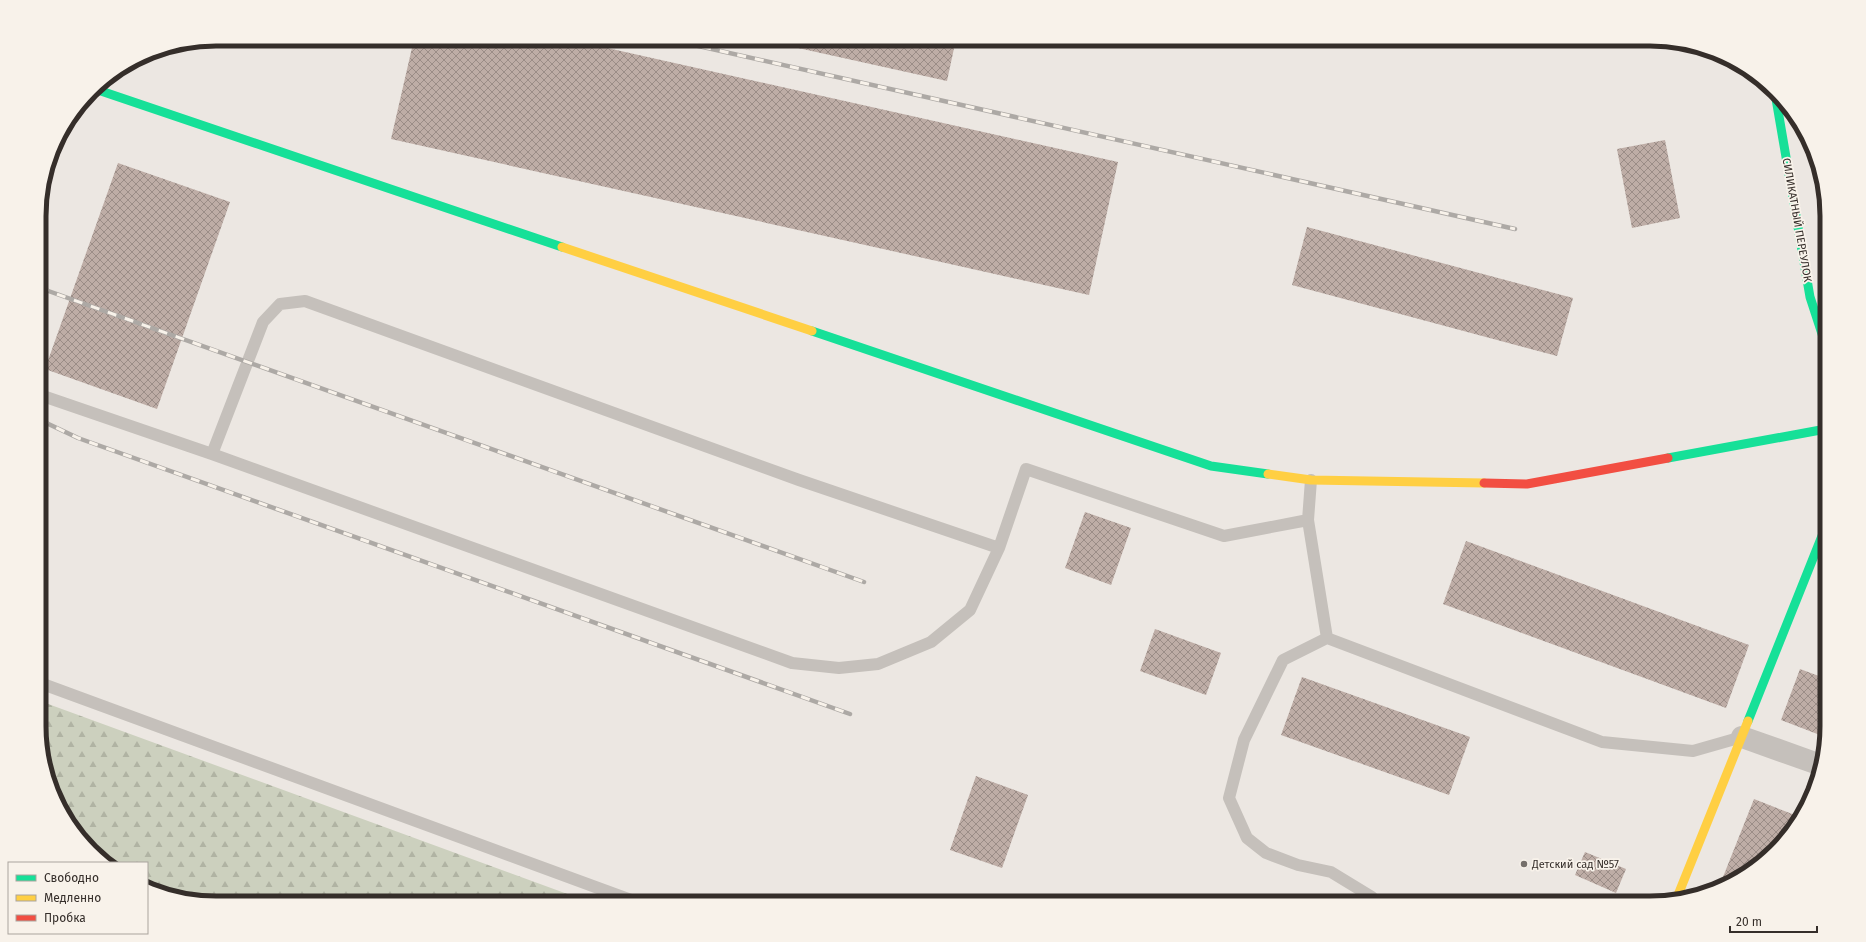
<svg xmlns="http://www.w3.org/2000/svg" width="1866" height="942" font-family="'Fira Sans',sans-serif">
	<defs>
		<pattern id="forest-firs" width="22" height="20" patternUnits="userSpaceOnUse"><rect width="22" height="20" fill="#ccd0be"/><path d="M5 1l3.5 6h-7zM16 11l3.5 6h-7z" fill="#b0b3a3"/></pattern>
		<pattern id="building-cross-hatch" width="8" height="8" patternUnits="userSpaceOnUse"><rect width="8" height="8" fill="#beada6"/><path d="M0 0l8 8M0 8l8-8" fill="none" stroke="#9b8d87"/></pattern>
	</defs>
	<rect width="100%" height="100%" fill="#ece7e2"/>
	<!-- forest -->
	<path fill="url(#forest-firs)" d="M40,701L592,903H216L147,887V863H111L75,834L53,794L41,749Z"/>
	<!-- building -->
	<path fill="url(#building-cross-hatch)" d="M414,39H567L1118,162L1089,295L391,139Z
		M757,39H956L947,81Z
		M1665,140L1680,218L1632,228L1617,149Z
		M118,163L230,202L157,409L45,369Z
		M1307,227L1573,298L1557,356L1292,285Z
		M1085,512L1131,528L1111,585L1065,568Z
		M1466,541L1749,645L1726,708L1443,604Z
		M1155,629L1221,653L1206,695L1140,671Z
		M1800,669L1827,679V726L1825,737L1781,720Z
		M1302,677L1470,737L1449,795L1281,735Z
		M976,776L1028,795L1002,868L950,850Z
		M1754,799L1800,817L1783,843L1749,873L1719,887Z
		M1585,852L1626,869L1616,893L1575,875Z"/>
	<g fill="none" stroke-linecap="round" stroke-linejoin="round">
		<!-- lane -->
		<path stroke="#c5c0bb" stroke-width="12" d="M40,395L212,454L792,663L839,668L878,664L931,642L970,610L999,548L1026,469L1224,536L1308,520
			M212,454L263,322L280,304L305,301L799,480L999,548
			M1311,480L1308,520L1327,638
			M40,683L639,903
			M1373,903L1372,897L1331,872L1298,865L1266,853L1247,838L1229,798L1244,740L1283,660L1327,638L1602,742L1693,751L1742,737"/>
		<!-- street -->
		<path stroke="#c5c0bb" stroke-width="22" d="M1742,737L1818,764"/>
		<!-- fast -->
		<path stroke="#16e098" stroke-width="9" d="M95,89L562,247
			M1775,93L1810,297L1826,346
			M812,331L1211,466L1268,474
			M1668,458L1826,429
			M1748,721L1826,526"/>
		<!-- slow -->
		<path stroke="#ffcf43" stroke-width="9" d="M562,247L812,331
			M1268,474L1311,480L1484,483
			M1676,900L1748,721"/>
		<!-- jam -->
		<path stroke="#f24e42" stroke-width="9" d="M1484,483L1527,484L1668,458"/>
		<defs>
			<path id="rail" d="M667,39L1515,229
				M40,288L864,582
				M40,420L78,438L850,714"/>
		</defs>
		<!-- rail casing -->
		<use href="#rail" stroke="#ada9a5" stroke-width="4.5"/>
		<!-- rail -->
		<use href="#rail" stroke="#f8f2ea" stroke-width="3" stroke-dasharray="9" stroke-linecap="butt"/>
	</g>
	<!-- markers -->
	<circle fill="#756f6a" stroke="#f8f2ea" stroke-width="1.5" cx="1524" cy="864" r="4"/>
	<g text-anchor="middle" dominant-baseline="central" stroke-width="3.5" stroke-linejoin="round" paint-order="stroke">
		<!-- street labels -->
		<g font-size="11" fill="#352e2a" stroke="#f8f2ea">
			<text transform="translate(1797 220) rotate(80)">СИЛИКАТНЫЙ ПЕРЕУЛОК</text>
		</g>
		<!-- poi labels -->
		<g font-size="11" fill="#352e2a" stroke="#f8f2ea" text-anchor="start">
			<text x="1532" y="864">Детский сад №57</text>
		</g>
	</g>
	<!-- crop -->
	<path d="M0 0H1866V942H0ZM216 46H1650A170 170 0 0 1 1820 216V726A170 170 0 0 1 1650 896H216A170 170 0 0 1 46 726V216A170 170 0 0 1 216 46Z" fill="#f8f2ea" fill-rule="evenodd"/>
	<path fill="none" stroke="#352e2a" stroke-width="5" d="M216 46H1650A170 170 0 0 1 1820 216V726A170 170 0 0 1 1650 896H216A170 170 0 0 1 46 726V216A170 170 0 0 1 216 46Z"/>
	<!-- legend -->
	<rect x="8" y="862" width="140" height="72" fill="#f8f2ea" stroke="#aaa49d"/>
	<rect x="16" y="875" width="20" height="6" fill="#16e098" stroke="#aaa49d"/>
	<text x="44" y="882" font-size="12" fill="#352e2a">Свободно</text>
	<rect x="16" y="895" width="20" height="6" fill="#ffcf43" stroke="#aaa49d"/>
	<text x="44" y="902" font-size="12" fill="#352e2a">Медленно</text>
	<rect x="16" y="915" width="20" height="6" fill="#f24e42" stroke="#aaa49d"/>
	<text x="44" y="922" font-size="12" fill="#352e2a">Пробка</text>
	<!-- scale -->
	<path d="M1730 926v6h87v-6" fill="none" stroke="#352e2a" stroke-width="2"/>
	<text x="1736" y="926" font-size="12" fill="#352e2a" stroke="#f8f2ea" stroke-width="3" paint-order="stroke">20 m</text>
</svg>
